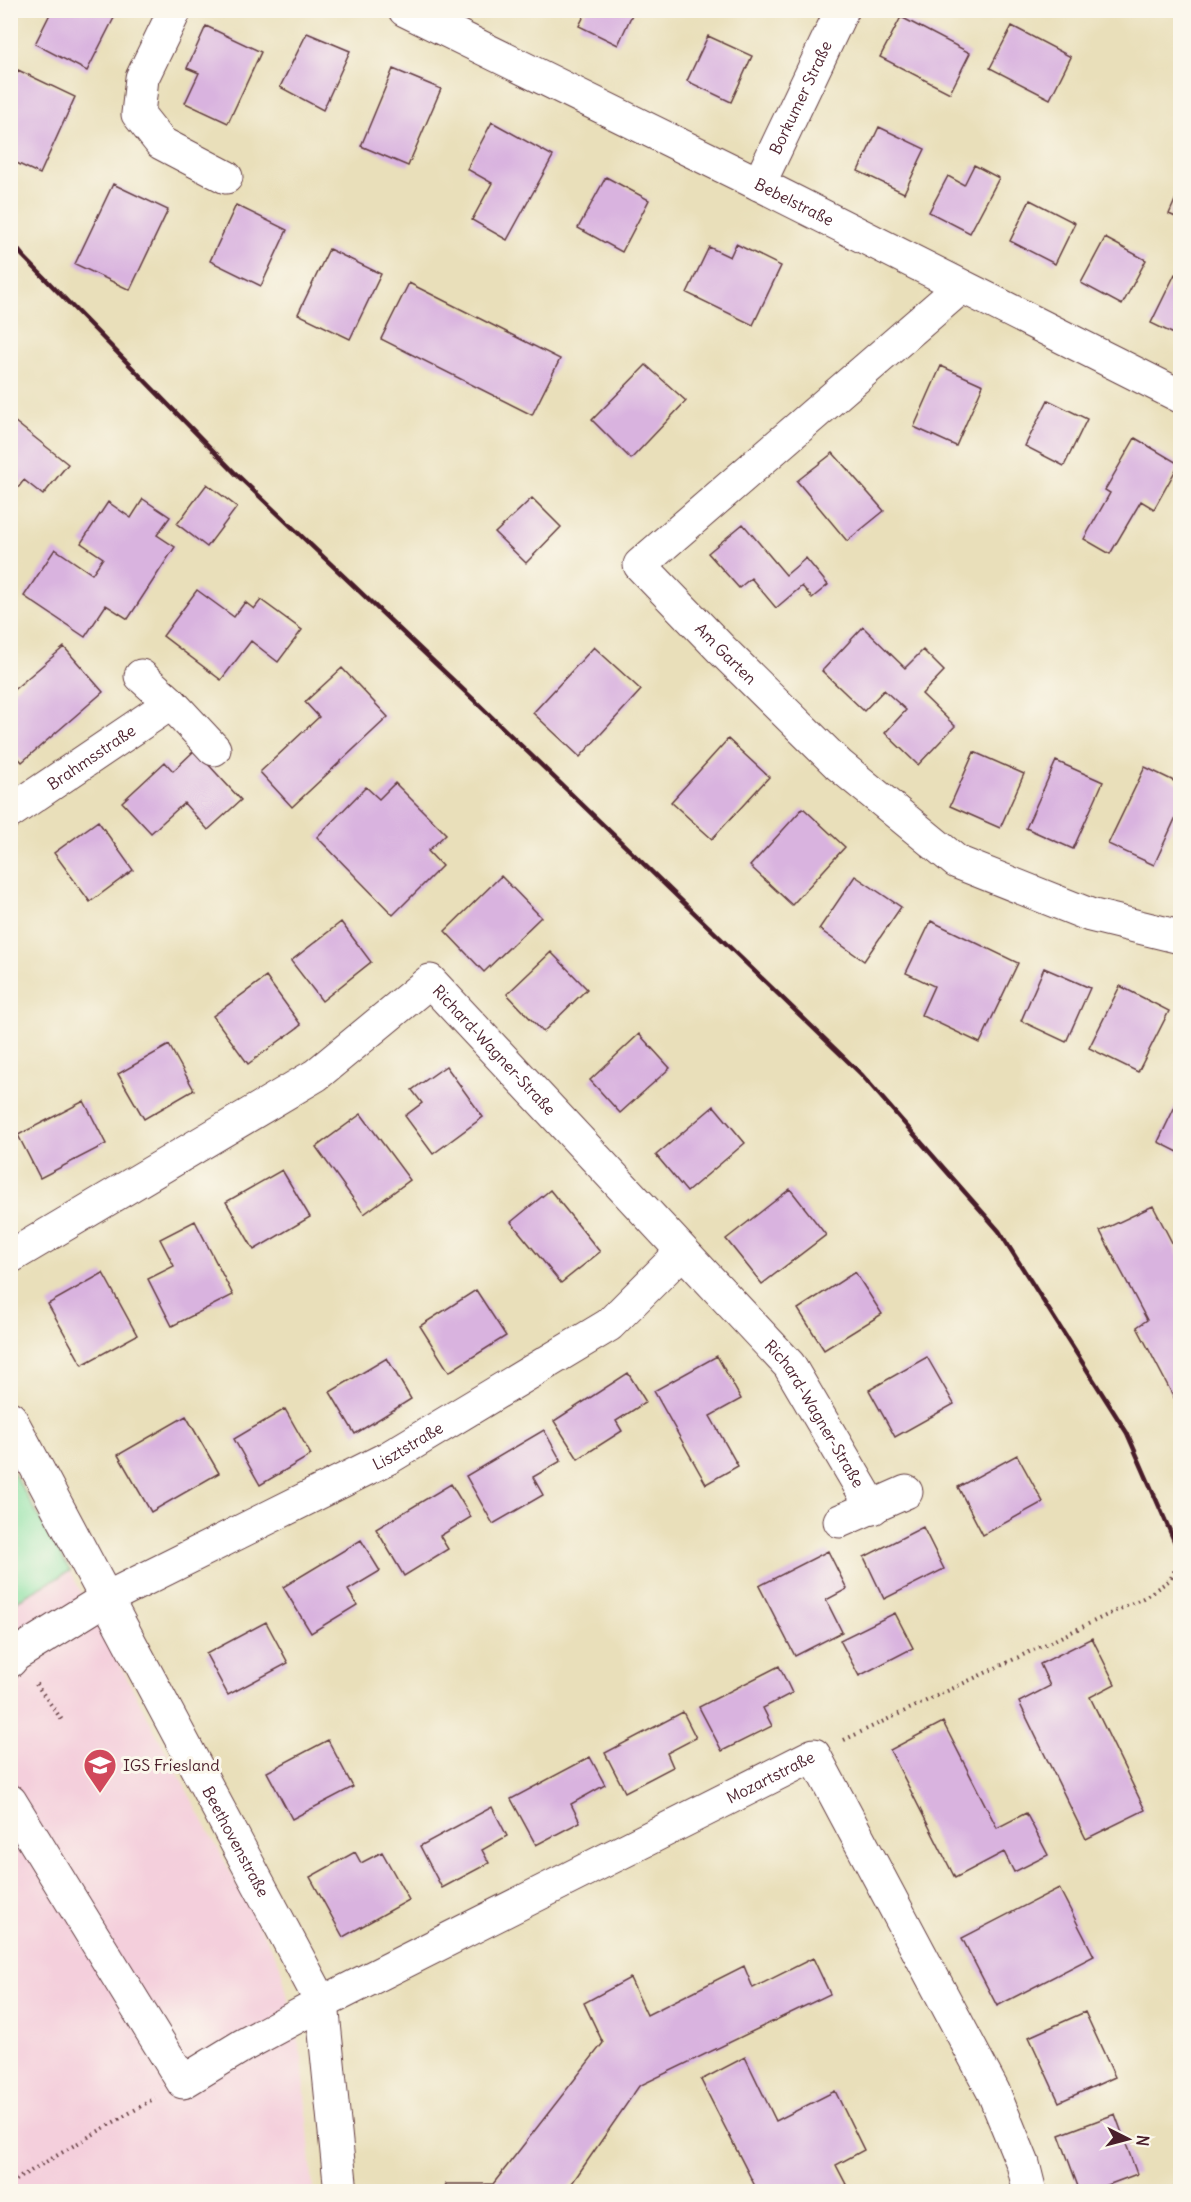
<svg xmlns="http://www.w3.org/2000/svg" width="1191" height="2202" font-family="Delius,sans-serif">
	<rect width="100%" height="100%" fill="#fbf7ec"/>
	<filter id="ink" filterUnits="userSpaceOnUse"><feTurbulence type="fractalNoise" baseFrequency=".0167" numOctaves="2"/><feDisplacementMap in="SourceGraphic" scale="12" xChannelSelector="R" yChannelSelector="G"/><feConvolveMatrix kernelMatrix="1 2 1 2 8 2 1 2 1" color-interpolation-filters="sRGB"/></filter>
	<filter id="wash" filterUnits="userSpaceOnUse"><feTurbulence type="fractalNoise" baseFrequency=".008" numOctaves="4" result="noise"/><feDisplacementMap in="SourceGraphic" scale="24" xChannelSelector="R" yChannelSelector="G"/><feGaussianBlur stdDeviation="1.35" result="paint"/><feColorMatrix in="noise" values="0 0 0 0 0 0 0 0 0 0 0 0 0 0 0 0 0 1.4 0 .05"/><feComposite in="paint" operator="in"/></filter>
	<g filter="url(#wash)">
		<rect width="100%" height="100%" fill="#e9dfba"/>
		<!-- built -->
		<path fill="#f4cfdc" d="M70,1571L280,1965L302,2058L313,2191H11L10,1604Z"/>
		<!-- green -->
		<path fill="#8be1a4" stroke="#6a8068" stroke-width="1.5" d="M10,1467L70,1571L11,1604H10Z"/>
		<g id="blocks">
			<!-- building -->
			<path fill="#d9b3df" d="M52,10H118L87,71L35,44Z
				M587,10H634L618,45L579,26Z
				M901,17L970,53L950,93L880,57Z
				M206,26L261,52L228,123L185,103L199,73L187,68Z
				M1012,26L1071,57L1050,99L990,68Z
				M307,33L350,51L323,110L280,87Z
				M708,36L752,56L731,102L687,81Z
				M393,69L441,89L408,166L361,146Z
				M18,70L75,97L40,174L10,160V86Z
				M492,122L553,156L507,240L472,220L492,183L467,169Z
				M879,127L925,149L904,193L858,171Z
				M974,165L999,178L970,233L929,212L948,176L964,185Z
				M606,177L649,200L622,252L578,228Z
				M113,184L168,210L130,290L75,264Z
				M1180,189V219L1169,214Z
				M1030,200L1075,223L1055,264L1010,241Z
				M236,205L287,230L261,286L210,261Z
				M1105,238L1146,260L1122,305L1081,283Z
				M736,244L781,266L753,325L687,293L709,247L730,257Z
				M329,249L381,274L350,339L298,314Z
				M1175,274L1180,277V337L1151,323Z
				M409,283L560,359L532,415L381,339Z
				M646,365L686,401L631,459L592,420Z
				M941,366L983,385L956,446L914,427Z
				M1048,400L1087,419L1064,466L1025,446Z
				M14,421L68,464L43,495L24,480L10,498V425Z
				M1135,438L1179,464L1154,509L1141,501L1110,554L1084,539L1110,493L1105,490Z
				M833,453L884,511L847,541L797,481Z
				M207,484L237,507L207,547L177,524Z
				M532,498L561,527L526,563L495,533Z
				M143,499L170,517L157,535L175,547L128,619L106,605L85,637L24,596L55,549L92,574L103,558L81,543L108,502L131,518Z
				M743,524L786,575L806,558L828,585L812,598L802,586L776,608L751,578L739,588L708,553Z
				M197,590L234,617L245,602L254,609L261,600L302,630L278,662L251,641L221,680L163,636Z
				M863,627L905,668L923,650L944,671L922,694L955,726L918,765L885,733L906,710L884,690L864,711L822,671Z
				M64,647L103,692L22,762L10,749V693Z
				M594,647L641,690L580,757L533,713Z
				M342,668L388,717L292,807L260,772L319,717L305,702Z
				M728,739L769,777L712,839L671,802Z
				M195,750L241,800L208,830L184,803L151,833L122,802L165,762L173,771Z
				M974,752L1024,774L1000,828L950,806Z
				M1056,761L1103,782L1073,849L1026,828Z
				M1145,767L1180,784V808L1154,865L1108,844Z
				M395,783L446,834L428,851L442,866L393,915L317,837L366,787L379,799Z
				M803,808L845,847L792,905L750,866Z
				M98,821L133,870L90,902L54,853Z
				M501,876L541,917L484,972L445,931Z
				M855,876L901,907L864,961L819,929Z
				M931,921L1018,963L980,1043L921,1015L934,986L906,973Z
				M341,922L371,962L322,1001L291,961Z
				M551,952L587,989L543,1032L507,994Z
				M1044,968L1090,988L1066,1042L1021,1021Z
				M266,977L301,1025L248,1064L213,1016Z
				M1120,986L1169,1011L1138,1072L1089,1048Z
				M639,1034L670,1068L620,1113L590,1080Z
				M169,1045L194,1090L144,1119L118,1074Z
				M446,1066L483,1117L433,1154L405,1116L422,1103L412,1090Z
				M1180,1096V1153L1158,1142Z
				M84,1101L106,1144L40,1178L18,1135Z
				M714,1106L745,1143L687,1192L656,1155Z
				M361,1114L410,1180L364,1214L316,1147Z
				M282,1170L310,1217L254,1250L226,1202Z
				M790,1189L826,1235L762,1284L726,1239Z
				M550,1190L600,1252L561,1283L511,1222Z
				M1153,1206L1180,1258V1409L1137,1327L1147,1320L1100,1231Z
				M195,1221L233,1295L172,1326L148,1279L174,1266L160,1239Z
				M855,1272L882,1314L824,1350L798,1309Z
				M103,1273L137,1335L82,1365L48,1304Z
				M476,1290L506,1336L449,1372L420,1326Z
				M717,1356L741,1399L710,1416L738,1466L706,1484L654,1391Z
				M927,1357L954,1404L895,1437L869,1390Z
				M387,1358L411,1399L355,1434L330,1392Z
				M628,1373L646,1402L616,1421L622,1431L578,1459L554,1421Z
				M285,1409L311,1455L260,1485L234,1439Z
				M186,1416L219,1473L151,1512L118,1455Z
				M544,1430L561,1461L533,1477L543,1495L493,1524L466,1476Z
				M1017,1455L1043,1502L983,1535L958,1487Z
				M451,1484L471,1517L440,1536L448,1549L404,1576L376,1529Z
				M923,1527L944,1569L884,1599L864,1557Z
				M361,1540L380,1571L348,1590L357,1605L311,1633L283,1587Z
				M828,1551L847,1589L826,1600L842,1632L795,1656L759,1586Z
				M895,1613L913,1648L859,1676L840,1640Z
				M266,1622L288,1663L228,1695L206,1654Z
				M1092,1638L1115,1684L1090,1697L1145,1810L1086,1839L1019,1702L1050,1686L1040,1664Z
				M779,1666L792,1693L763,1708L772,1726L722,1751L699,1707Z
				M683,1712L696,1738L667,1753L673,1767L625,1792L605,1753Z
				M943,1722L997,1828L1026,1813L1048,1855L1014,1872L1004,1852L955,1878L890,1750Z
				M328,1740L353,1787L292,1819L267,1772Z
				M590,1757L605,1785L571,1804L580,1822L536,1845L511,1799Z
				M492,1807L507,1836L482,1850L489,1863L442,1888L420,1846Z
				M355,1852L361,1863L382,1852L409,1900L343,1937L310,1877Z
				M1059,1888L1094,1956L997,2006L962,1938Z
				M813,1958L830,1994L639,2086L566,2192H444L446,2184H493L603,2043L584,2003L630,1978L647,2015L744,1966L753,1988Z
				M1085,2012L1115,2077L1059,2102L1029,2037Z
				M745,2057L776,2121L835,2091L864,2150L836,2165L850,2192H758L701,2080Z
				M1115,2114L1137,2174L1089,2192H1080L1059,2135Z"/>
		</g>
	</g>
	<g filter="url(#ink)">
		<use href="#blocks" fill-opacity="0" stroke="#623c40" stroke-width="1.5"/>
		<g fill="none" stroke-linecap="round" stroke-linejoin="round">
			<defs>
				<g id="minor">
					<path d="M175,10L142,78L138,114L161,143L226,177"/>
					<path id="s1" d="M405,10L759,184L1180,396"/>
					<path id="s2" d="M759,184L842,10"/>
					<path id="s3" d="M961,287L640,565L722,650L839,765L957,862L1090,915L1180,937"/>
					<path d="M141,676L171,703L214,749"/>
					<path id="s4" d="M10,812L171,703"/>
					<path id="s5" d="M10,1257L316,1075L430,981L789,1365L873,1508"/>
					<path id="s6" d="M10,1418L322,2003L341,2192"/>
					<path d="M840,1521L906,1492"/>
					<path id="s7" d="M10,1661L15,1655L107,1598L388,1458L609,1325L682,1252"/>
					<path id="s8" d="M10,1801L183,2082L242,2046L322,2003L814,1755L993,2091L1023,2164L1030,2192"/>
				</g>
			</defs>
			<!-- minor casing -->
			<use href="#minor" stroke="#623c40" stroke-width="35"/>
			<!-- path -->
			<path stroke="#623c40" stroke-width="4" stroke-dasharray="1.5 4.5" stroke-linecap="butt" d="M36,1684L62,1720
				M844,1740L1143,1598L1170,1580L1180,1559
				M10,2183L155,2098"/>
			<!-- minor -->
			<use href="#minor" stroke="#fff" stroke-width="33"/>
			<!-- rail -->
			<path stroke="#4a1f2b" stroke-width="4.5" d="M10,240L23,256L235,473L474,700L861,1074L999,1231L1127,1433L1180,1554"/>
		</g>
	</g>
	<!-- icons -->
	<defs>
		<symbol id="school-pin" viewBox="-11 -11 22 30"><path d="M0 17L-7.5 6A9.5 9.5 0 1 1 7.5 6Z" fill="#d1495b" stroke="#fbf7ec"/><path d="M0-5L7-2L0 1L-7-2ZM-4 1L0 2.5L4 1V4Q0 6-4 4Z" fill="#fff"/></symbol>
	</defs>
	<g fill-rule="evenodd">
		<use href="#school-pin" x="81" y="1746" width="38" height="52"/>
	</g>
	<g text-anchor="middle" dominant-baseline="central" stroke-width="6" stroke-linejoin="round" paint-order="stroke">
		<!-- street labels -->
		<g font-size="16" fill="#4a1f2b" stroke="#fbf7ec">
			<text stroke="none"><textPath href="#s2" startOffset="96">Borkumer Straße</textPath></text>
			<text stroke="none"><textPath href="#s1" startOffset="434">Bebelstraße</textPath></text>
			<text stroke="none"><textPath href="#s3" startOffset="548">Am Garten</textPath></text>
			<text stroke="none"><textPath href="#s4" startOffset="98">Brahmsstraße</textPath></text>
			<text stroke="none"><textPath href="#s5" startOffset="598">Richard-Wagner-Straße</textPath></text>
			<text stroke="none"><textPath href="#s5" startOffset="1084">Richard-Wagner-Straße</textPath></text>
			<text stroke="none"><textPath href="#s7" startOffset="453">Lisztstraße</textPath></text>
			<text stroke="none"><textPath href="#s8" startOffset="992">Mozartstraße</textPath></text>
			<text stroke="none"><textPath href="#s6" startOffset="480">Beethovenstraße</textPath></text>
		</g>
		<!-- poi labels -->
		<g font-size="16" fill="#4a1f2b" stroke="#fbf7ec" text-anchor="start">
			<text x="123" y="1765">IGS Friesland</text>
		</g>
	</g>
	<!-- margin -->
	<rect width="1191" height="2202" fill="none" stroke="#fbf7ec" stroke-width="36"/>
	<!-- north arrow -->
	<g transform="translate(1128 2139) rotate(96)" stroke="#fbf7ec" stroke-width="4.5" paint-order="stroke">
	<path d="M0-4.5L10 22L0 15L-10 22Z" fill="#4a1f2b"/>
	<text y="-9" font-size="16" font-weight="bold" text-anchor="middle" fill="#4a1f2b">N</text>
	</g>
</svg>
